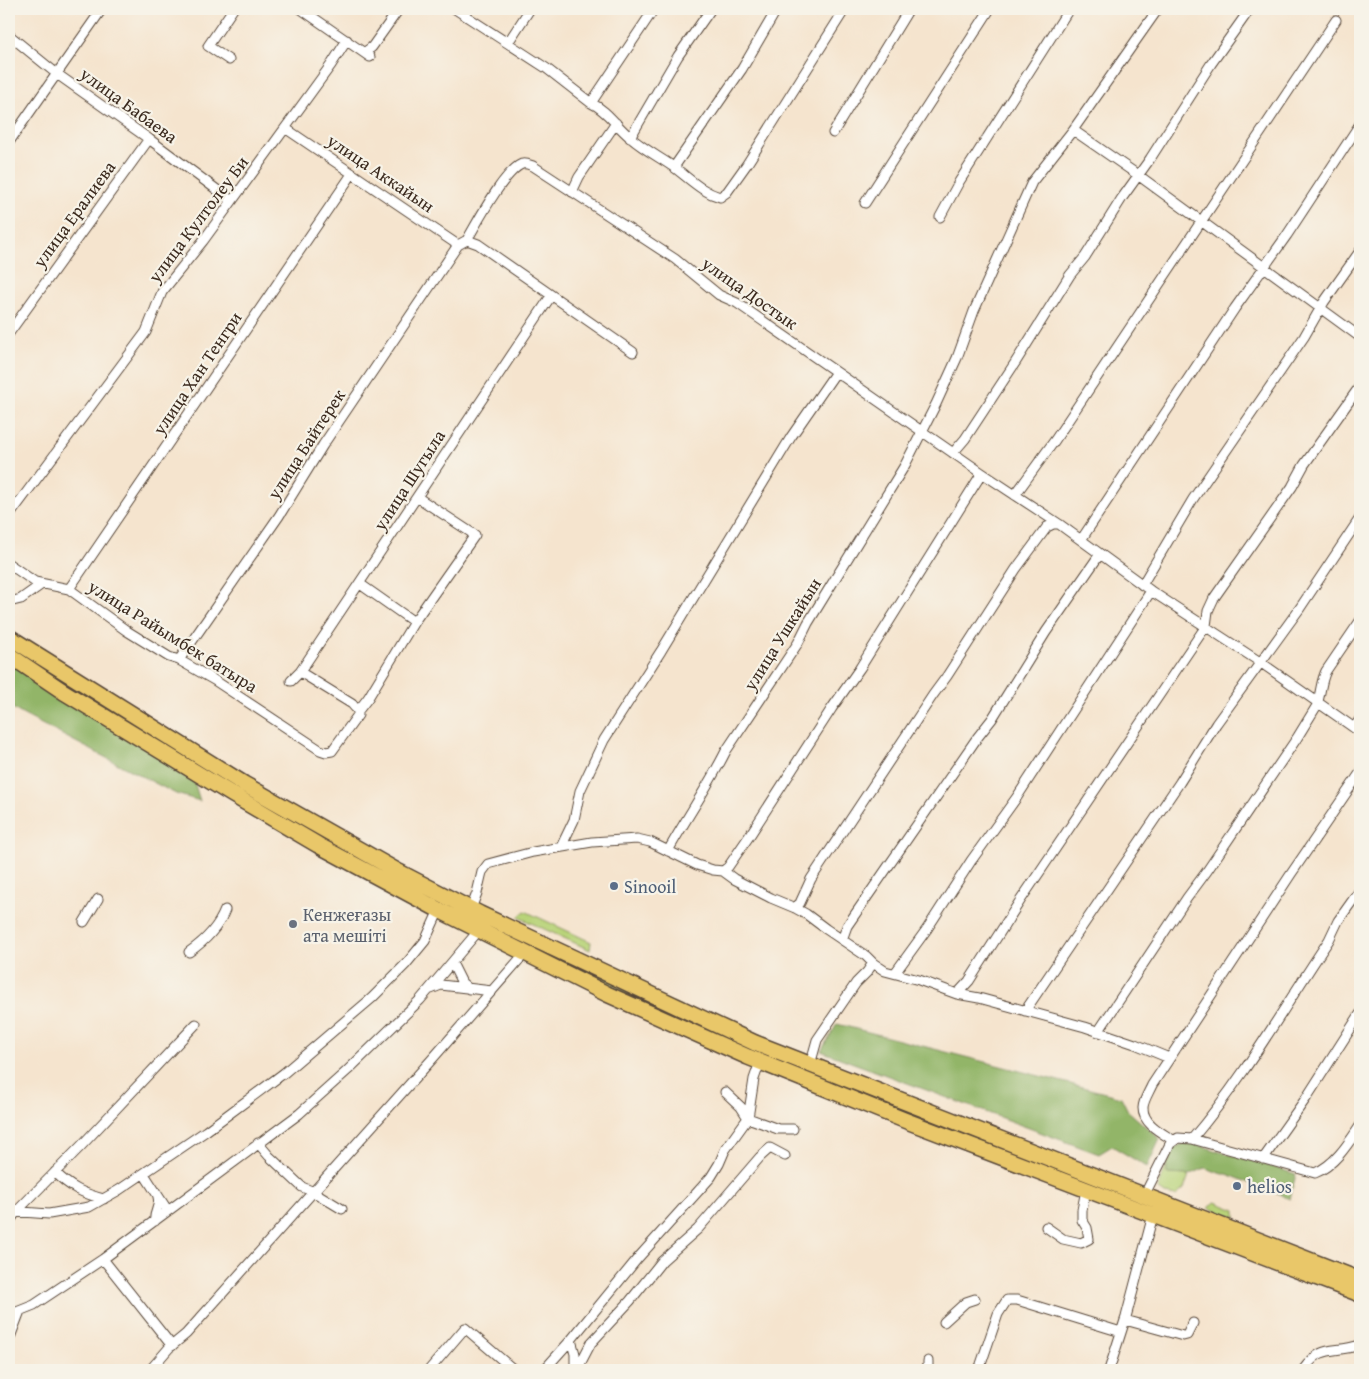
<svg xmlns="http://www.w3.org/2000/svg" width="1369" height="1379" font-family="'Gentium Book Plus',serif">
	<rect width="100%" height="100%" fill="#f7f3e8"/>
	<filter id="ink" filterUnits="userSpaceOnUse"><feTurbulence type="fractalNoise" baseFrequency=".02" numOctaves="2"/><feDisplacementMap in="SourceGraphic" scale="10" xChannelSelector="R" yChannelSelector="G"/><feConvolveMatrix kernelMatrix="1 2 1 2 8 2 1 2 1" color-interpolation-filters="sRGB"/></filter>
	<filter id="wash" filterUnits="userSpaceOnUse"><feTurbulence type="fractalNoise" baseFrequency=".0096" numOctaves="4" result="noise"/><feDisplacementMap in="SourceGraphic" scale="20" xChannelSelector="R" yChannelSelector="G"/><feGaussianBlur stdDeviation="1.12" result="paint"/><feColorMatrix in="noise" values="0 0 0 0 0 0 0 0 0 0 0 0 0 0 0 0 0 1.4 0 .05"/><feComposite in="paint" operator="in"/></filter>
	<g filter="url(#wash)">
		<rect width="100%" height="100%" fill="#f5e4ce"/>
		<!-- green -->
		<path fill="#b8d378" stroke="#7a7e4b" d="M525,911L591,942L590,950L518,917Z
			M512,937L1148,1202L1146,1207C986,1145 825,1084 668,1014C615,991 564,964 512,937Z
			M1167,1163V1174L1189,1175L1184,1189L1176,1196L1165,1194L1158,1189Z
			M1215,1202L1236,1210V1218L1209,1208Z"/>
		<!-- forest -->
		<path fill="#92b568" stroke="#667043" d="M9,657L193,778L200,801L176,794L22,714L9,706Z
			M837,1024L1121,1097L1128,1111L1160,1139L1147,1167L1112,1146L1099,1154L821,1051Z
			M1188,1142L1296,1174L1290,1199L1227,1174H1223L1205,1168L1189,1175L1167,1174V1163L1175,1147Z"/>
	</g>
	<g filter="url(#ink)">
		<g fill="none" stroke-linecap="round" stroke-linejoin="round">
			<defs>
				<path id="street" d="M301,9L370,57
					M455,9L546,68L591,103C607,110 617,127 631,138C645,150 661,158 675,168C690,179 702,192 720,197L727,192L747,164L845,9
					M9,35L57,74L149,139L232,201
					M504,41L511,38L530,9
					M365,52L372,47L399,9
					M229,60L208,46L233,9
					M591,103L654,9
					M285,128L458,245
					M1073,130L1138,175L1360,337
					M833,133L909,9
					M630,138L678,56L711,9
					M9,142L102,9
					M674,167L742,69L777,9
					M572,192L579,177L616,123
					M865,203L990,9
					M940,217L959,182L1069,9
					M467,240C477,223 504,171 522,164C526,163 530,165 533,166L675,259L719,295L737,303L982,473L1059,524L1151,591L1260,662L1360,732
					M467,240L478,244L633,352
					M9,333L149,139
					M953,453L965,439L1015,363L1070,275L1085,257L1122,198L1150,159L1211,64L1250,9
					M1015,495L1055,440L1336,20
					M9,516L146,332L162,292L203,241L331,65L347,40
					M1081,540L1235,308L1287,235L1360,124
					M9,564L35,582L69,589L127,631L169,657L179,660L214,680L320,750L326,752L332,751L358,715V711L352,704L300,672
					M360,584L414,622
					M1142,585L1193,499L1304,337L1324,302L1360,251
					M69,589L352,174
					M9,602L21,599L42,584
					M179,660L279,516L323,445L458,245L467,240
					M291,681L300,672L551,296
					M1318,701C1321,691 1321,681 1326,671L1360,621
					M358,711L368,698L414,622L475,535L417,497
					M1354,728L1360,719
					M561,847L574,820L580,791L604,740L661,651L791,437L836,372
					M668,851C687,817 709,785 726,751L798,643L808,623L905,465L936,404L957,358L974,311L1032,182L1073,130L1158,9
					M723,871L728,867L750,835L832,708L860,668L982,473
					M795,908L800,903L811,879L933,695L947,676L1016,569L1047,527L1053,524H1059
					M471,909L477,893L482,872L488,864L533,852L592,842L637,839L650,842L697,865L713,870L723,871L734,879L771,898L795,908L806,914L826,929L866,956L873,963L885,971L919,980L957,994L979,998L1085,1027L1135,1044L1169,1058
					M84,922L98,899
					M842,940L847,926L977,738L992,719L1046,632L1100,554
					M189,952C205,941 218,928 225,910
					M452,963L462,983L469,989
					M895,973L927,929L971,861L1017,797L1151,591
					M431,989L441,985L492,991
					M957,994L969,981L1020,901L1206,626L1208,611L1214,598L1292,487L1304,465L1360,386
					M1025,1011L1180,782L1216,724L1300,608L1360,518
					M1098,1032L1187,898L1207,871L1297,738L1319,702
					M810,1065L817,1040L856,983L867,972L873,963
					M725,1092L741,1107L748,1118L778,1129H793
					M1192,1139C1244,1078 1284,1007 1329,940L1338,921L1360,890
					M1173,1140C1162,1133 1143,1124 1143,1108C1143,1101 1149,1092 1152,1085L1291,874L1360,773
					M258,1143L269,1156L302,1187L314,1192L342,1209
					M1263,1159L1307,1097L1360,1014
					M55,1172C69,1187 84,1194 104,1199
					M144,1174L168,1211
					M1144,1196L1170,1144L1178,1138L1192,1139L1315,1173C1335,1165 1348,1144 1360,1126
					M9,1211L49,1214L89,1207L119,1190L206,1131L284,1073L372,998L406,964L425,941L439,910
					M155,1221C153,1212 161,1207 158,1197
					M9,1222L16,1212L81,1146L196,1024
					M1046,1227L1063,1239L1081,1243L1089,1239L1087,1228L1082,1220V1210L1086,1190
					M103,1259L172,1346
					M9,1315L34,1305L103,1259L299,1114L348,1070L420,1000L480,929
					M1125,1320L1183,1336L1187,1335L1193,1323
					M944,1322L966,1302L975,1299
					M9,1340L20,1311
					M571,1340L575,1354V1370
					M150,1370L169,1348L186,1334L434,1057L525,953
					M429,1370L465,1328L514,1370
					M544,1370L571,1340L638,1258L711,1177L719,1164L725,1150L748,1118L754,1079L760,1062
					M577,1370L591,1343L630,1301L662,1261L698,1229L760,1157L770,1148L785,1156
					M924,1370L928,1365V1361
					M979,1370L998,1314L1007,1300H1017L1121,1332
					M1109,1370L1126,1317L1153,1215
					M1303,1370C1323,1343 1332,1354 1360,1345"/>
				<path id="highway" d="M9,637L244,784L399,872L480,914L755,1043L1360,1280
					M9,655L64,692L233,795L318,845L439,910L607,994L748,1057L904,1120L1360,1294"/>
			</defs>
			<!-- street casing -->
			<use href="#street" stroke="#574638" stroke-width="11"/>
			<!-- highway casing -->
			<use href="#highway" stroke="#574638" stroke-width="18"/>
			<!-- street -->
			<use href="#street" stroke="#fff" stroke-width="9"/>
			<!-- highway -->
			<use href="#highway" stroke="#e9c769" stroke-width="15"/>
		</g>
	</g>
	<!-- markers -->
	<g fill="#5c6f8a" stroke="#f7f3e8" stroke-width="2">
		<circle cx="614" cy="886" r="5"/>
		<circle cx="1237" cy="1186" r="5"/>
	</g>
	<circle fill="#6b7280" stroke="#f7f3e8" stroke-width="2" cx="293" cy="924" r="5"/>
	<g text-anchor="middle" dominant-baseline="central" stroke-width="4.5" stroke-linejoin="round" paint-order="stroke">
		<!-- street labels -->
		<g font-size="18" fill="#3b2a1e" stroke="#f7f3e8">
			<text transform="translate(129 105) rotate(36)">улица Бабаева</text>
			<text transform="translate(381 173) rotate(34)">улица Аккайын</text>
			<text transform="translate(74 214) rotate(-54)">улица Ералиева</text>
			<text transform="translate(198 219) rotate(-53)">улица Култолеу Би</text>
			<text transform="translate(750 293) rotate(35)">улица Достык</text>
			<text transform="translate(197 373) rotate(-56)">улица Хан Тенгри</text>
			<text transform="translate(306 444) rotate(-57)">улица Байтерек</text>
			<text transform="translate(409 480) rotate(-57)">улица Шугыла</text>
			<text transform="translate(782 634) rotate(-58)">улица Ушкайын</text>
			<text transform="translate(173 636) rotate(32)">улица Райымбек батыра</text>
		</g>
		<!-- service labels -->
		<g font-size="18" fill="#4e5e75" stroke="#f7f3e8" text-anchor="start">
			<text x="624" y="886">Sinooil</text>
			<text x="1247" y="1186">helios</text>
		</g>
		<!-- worship labels -->
		<g font-size="18" fill="#5b616d" stroke="#f7f3e8" text-anchor="start">
			<text x="303" y="914">Кенжеғазы<tspan x="303" dy="21">ата мешіті</tspan></text>
		</g>
	</g>
	<!-- margin -->
	<rect width="1369" height="1379" fill="none" stroke="#f7f3e8" stroke-width="30"/>
</svg>
